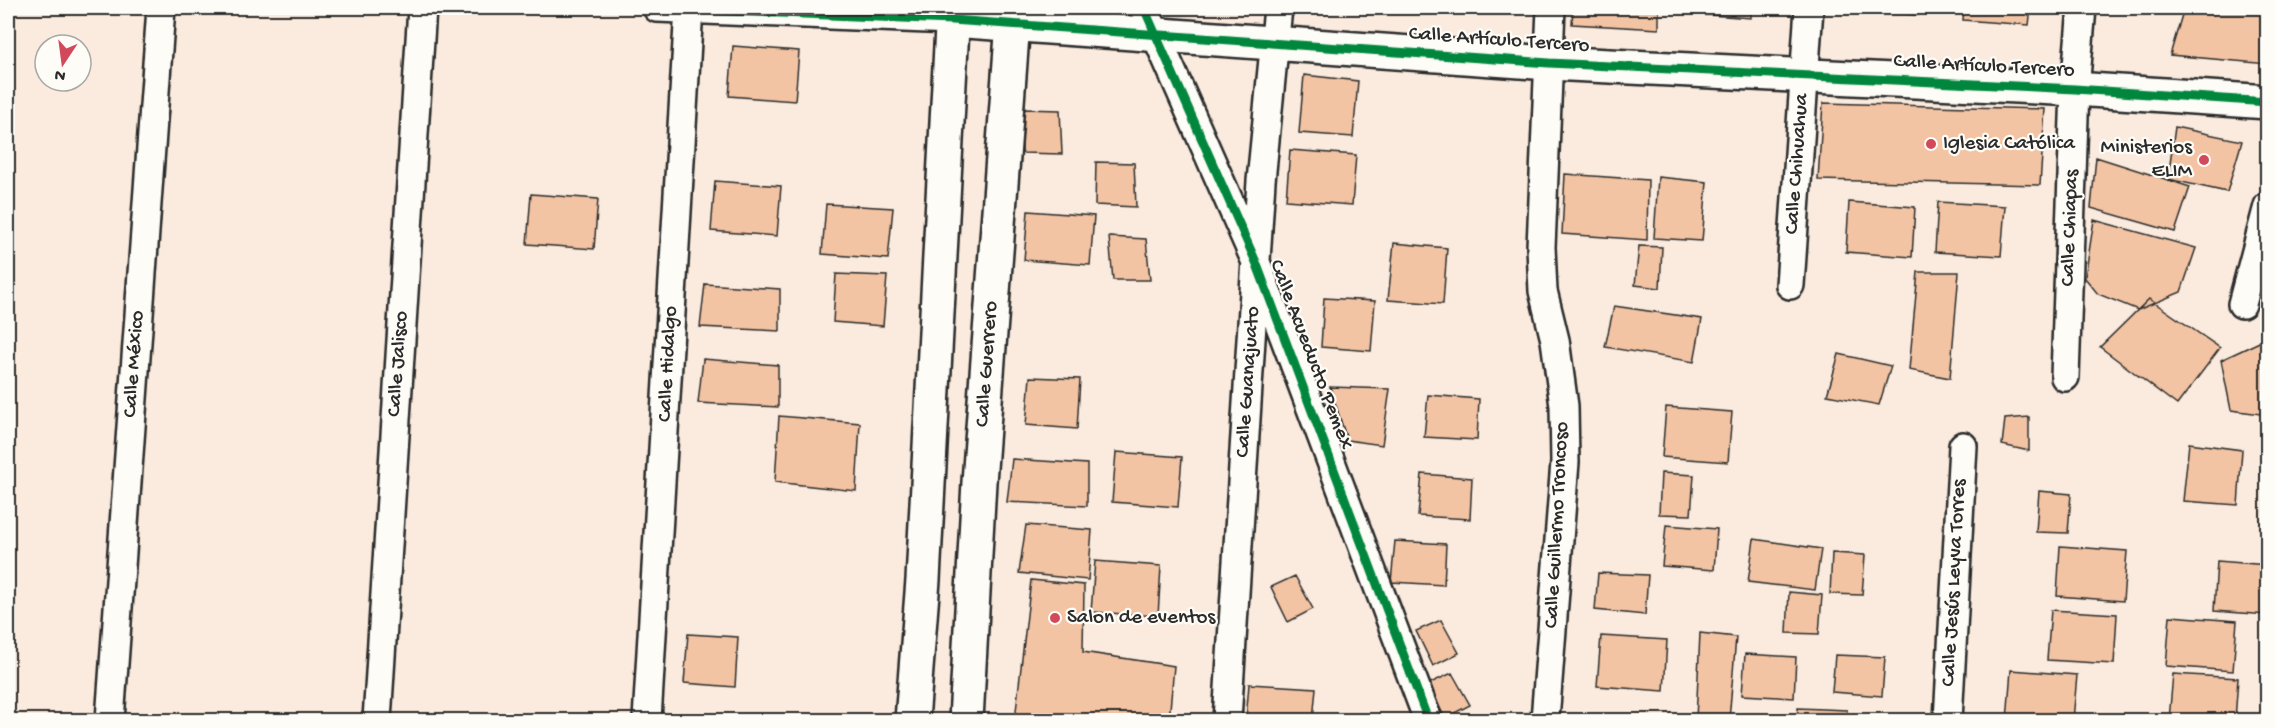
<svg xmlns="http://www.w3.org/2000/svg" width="2275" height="728" font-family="'Gochi Hand',sans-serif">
	<rect width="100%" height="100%" fill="#faebde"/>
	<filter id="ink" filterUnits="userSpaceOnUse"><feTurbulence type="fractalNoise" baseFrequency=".0167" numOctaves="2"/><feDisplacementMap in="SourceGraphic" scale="12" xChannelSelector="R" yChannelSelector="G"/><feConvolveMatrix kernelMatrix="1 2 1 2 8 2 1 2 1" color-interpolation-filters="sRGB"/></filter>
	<g filter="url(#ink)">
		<!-- building -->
		<path fill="#f3c4a3" stroke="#2b2b2b" stroke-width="1.5" d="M1573,8H1659V29L1572,24Z
			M1685,8H1751V18L1684,13Z
			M1852,8H1918V15L1852,11Z
			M1964,8H2031L2029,25L1963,20Z
			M2184,8H2268V64L2170,55Z
			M733,46L799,51L795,101L729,96Z
			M1304,75L1358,81L1353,137L1299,133Z
			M1823,103L2045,109L2040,185L1818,180Z
			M1022,109L1060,110L1062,154L1022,153Z
			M2175,127L2242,141L2227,192L2168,179Z
			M1290,150L1356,155L1352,205L1286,200Z
			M2096,157L2190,187L2175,232L2091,208Z
			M1096,162L1134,163L1136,207L1095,205Z
			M1565,174L1648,180L1647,240L1562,234Z
			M1658,177L1707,182L1702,241L1654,238Z
			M715,181L781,186L777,236L711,231Z
			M531,194L598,199L594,249L527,244Z
			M1849,202L1915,207L1912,257L1846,252Z
			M1938,202L2005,206L2001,256L1935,252Z
			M826,204L893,208L888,259L822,254Z
			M1028,211L1094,216L1090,265L1024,260Z
			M2094,220L2196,248L2181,292L2138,310L2098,294L2085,278Z
			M1109,237L1146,239L1150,280H1113Z
			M1394,243L1447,248L1443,304L1388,300Z
			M1639,246L1662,247L1660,288L1635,285Z
			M1918,272H1959L1950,378L1909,370Z
			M836,274L887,276L883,326L833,322Z
			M705,284L780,289V331L700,327Z
			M1324,298L1375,301L1371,351L1321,347Z
			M2149,299L2220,348L2177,405L2100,347Z
			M1614,306L1702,319L1694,362L1605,347Z
			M2268,338V415L2231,410L2221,360Z
			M1839,354L1891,366L1879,405L1827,395Z
			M703,359L778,365V407L698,403Z
			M1030,377L1080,379L1077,429L1026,425Z
			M1330,387L1390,389L1382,445L1347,440Z
			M1428,395L1479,399L1477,440L1424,437Z
			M1666,407L1732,412L1728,462L1662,457Z
			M779,416L860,423L856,491L775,482Z
			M2029,417V451L2002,445L2005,419Z
			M2189,443L2242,450L2238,505L2183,501Z
			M1116,452L1182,457L1178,507L1112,502Z
			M1012,459L1087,464V506L1007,502Z
			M1661,473L1694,475L1691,515L1659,514Z
			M1422,474L1472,478L1470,519L1418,516Z
			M2039,491L2071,494L2068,533L2036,532Z
			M1026,525L1092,530L1088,580L1019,573Z
			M1666,525L1717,529L1714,570L1662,566Z
			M1754,539L1821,549L1815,590L1748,582Z
			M1395,541L1446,544L1444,585L1391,582Z
			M2060,546L2127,551L2123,601L2057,596Z
			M1832,553L1865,555L1862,595L1830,594Z
			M1095,561L1161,566L1158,616L1091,612Z
			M2217,561L2268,565V615L2214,611Z
			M1598,573L1648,575L1645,615L1595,610Z
			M1295,576L1313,609L1288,622L1271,587Z
			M1031,580L1084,585L1083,652L1174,666L1169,720H1015Z
			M1789,592L1822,595L1819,634L1787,633Z
			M2051,610L2117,614L2114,664L2047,660Z
			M2170,616L2237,621L2233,671L2166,666Z
			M1441,620L1459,653L1433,666L1416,631Z
			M1700,633L1736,637L1729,720H1696Z
			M688,634L738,637L735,687L684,683Z
			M1601,636L1667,640L1664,691L1597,686Z
			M1745,654L1796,657L1794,698L1742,695Z
			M1835,655L1885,657L1882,696L1832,692Z
			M2011,670L2077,675L2073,720H2007Z
			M1452,673L1470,705L1445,718L1428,684Z
			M2173,674L2238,678L2235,720H2169Z
			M1249,684L1316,688L1313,720H1246Z
			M1798,708L1847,710L1846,720H1797Z"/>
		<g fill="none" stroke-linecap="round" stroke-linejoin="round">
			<defs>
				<path id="minor" d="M657,8L952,20
					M1144,8L1256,262L1428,720
					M1790,285L1809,8
					M2242,304L2268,206
					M2065,377L2075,89L2082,8
					M110,720L161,8
					M377,720L422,8
					M647,720L689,8
					M1227,720L1261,181L1278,8
					M1545,720L1565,462L1564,406L1555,340L1543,291L1541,247L1551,8
					M1948,720L1963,446"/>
				<path id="tertiary" d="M952,20L1549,63L2075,89L2268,102"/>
				<path id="secondary" d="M912,720L923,580L953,8
					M966,720L979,482L1014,8"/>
			</defs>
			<!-- minor casing -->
			<use href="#minor" stroke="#2b2b2b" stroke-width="32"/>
			<!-- tertiary casing -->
			<use href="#tertiary" stroke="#2b2b2b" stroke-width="38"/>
			<!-- secondary casing -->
			<use href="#secondary" stroke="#2b2b2b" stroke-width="38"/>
			<!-- minor -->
			<use href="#minor" stroke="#fdfcf7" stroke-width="27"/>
			<!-- tertiary -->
			<use href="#tertiary" stroke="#fdfcf7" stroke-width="33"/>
			<!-- secondary -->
			<use href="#secondary" stroke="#fdfcf7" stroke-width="33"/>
			<defs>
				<path id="cycleway" d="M657,8L952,20L1549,63L2075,89L2268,102
					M1144,8L1256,262L1428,720"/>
			</defs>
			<!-- cycleway casing -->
			<use href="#cycleway" stroke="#fdfcf7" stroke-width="13"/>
			<!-- cycleway -->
			<use href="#cycleway" stroke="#00873e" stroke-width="9"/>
		</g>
	</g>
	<!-- markers -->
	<g fill="#d1495b" stroke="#fdfcf7" stroke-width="2">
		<circle cx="1931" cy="144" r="6"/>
		<circle cx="2204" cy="160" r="6"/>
		<circle cx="1055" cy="618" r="6"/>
	</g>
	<g text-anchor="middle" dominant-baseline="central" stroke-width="4.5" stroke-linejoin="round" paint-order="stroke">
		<!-- street labels -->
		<g font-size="21" fill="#2b2b2b" stroke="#fdfcf7">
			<text transform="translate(1499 41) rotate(4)">Calle Artículo Tercero</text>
			<text transform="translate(1984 67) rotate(3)">Calle Artículo Tercero</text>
			<text transform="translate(1798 164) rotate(-86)">Calle Chihuahua</text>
			<text transform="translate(2071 228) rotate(-88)">Calle Chiapas</text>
			<text transform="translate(1310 355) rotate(69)">Calle Acueducto Pemex</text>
			<text transform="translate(135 364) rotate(-86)">Calle México</text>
			<text transform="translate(399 364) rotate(-86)">Calle Jalisco</text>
			<text transform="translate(669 364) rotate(-87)">Calle Hidalgo</text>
			<text transform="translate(988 364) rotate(-86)">Calle Guerrero</text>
			<text transform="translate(1249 382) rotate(-86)">Calle Guanajuato</text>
			<text transform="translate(1558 525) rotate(-87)">Calle Guillermo Troncoso</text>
			<text transform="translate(1955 583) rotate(-87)">Calle Jesús Leyva Torres</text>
		</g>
		<!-- poi labels -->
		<g font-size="21" fill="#2b2b2b" stroke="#fdfcf7" text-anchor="start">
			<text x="1943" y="144">Iglesia Católica</text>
			<text x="2192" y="148" text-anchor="end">Ministerios<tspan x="2192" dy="24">ELIM</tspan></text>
			<text x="1067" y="618">Salon de eventos</text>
		</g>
	</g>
	<!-- margin -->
	<rect width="2275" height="728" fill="none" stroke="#fdfcf7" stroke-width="30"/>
	<rect x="15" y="15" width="2245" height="698" fill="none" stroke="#2b2b2b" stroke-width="2" filter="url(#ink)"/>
	<!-- north arrow -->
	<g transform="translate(63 63) rotate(193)"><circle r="28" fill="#fdfcf7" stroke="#a9a8a5" stroke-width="1.5"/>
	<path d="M0-4.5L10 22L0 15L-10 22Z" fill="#d1495b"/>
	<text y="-9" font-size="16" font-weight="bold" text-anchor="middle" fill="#2b2b2b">N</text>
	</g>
</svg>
